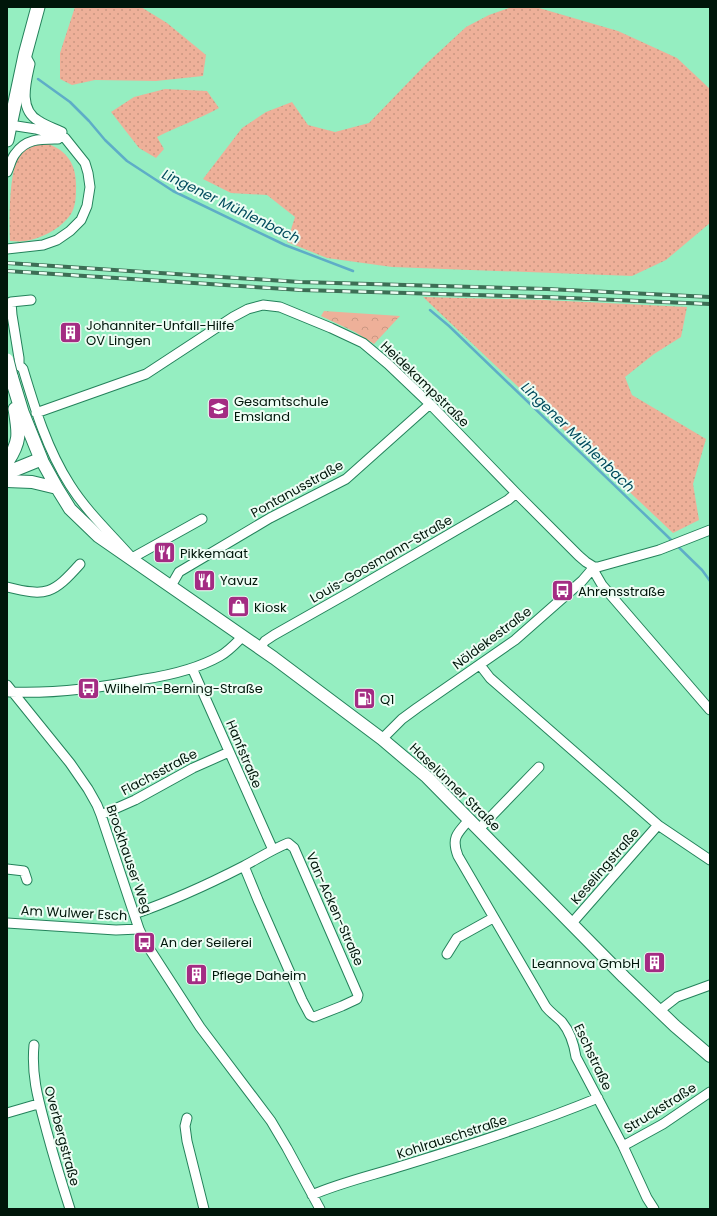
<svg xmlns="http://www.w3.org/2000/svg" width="717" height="1216" font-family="Poppins,sans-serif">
	<defs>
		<pattern id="grass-dots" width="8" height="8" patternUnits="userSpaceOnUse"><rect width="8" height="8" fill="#eeb099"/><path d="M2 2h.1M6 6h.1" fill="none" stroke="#ca9782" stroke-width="1.8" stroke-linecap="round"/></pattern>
		<pattern id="forest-crowns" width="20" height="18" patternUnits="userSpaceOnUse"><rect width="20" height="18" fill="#eeb099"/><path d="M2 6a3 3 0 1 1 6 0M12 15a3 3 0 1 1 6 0" fill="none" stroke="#ca9782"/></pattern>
	</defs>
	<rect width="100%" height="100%" fill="#95eec1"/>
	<!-- grass -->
	<path fill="url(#grass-dots)" d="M75,7H141L167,23L206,55L203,76L156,81L95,80L72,85L60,79V53Z
		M509,8H539L618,31L677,58L710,89V223L666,260L632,276L392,267L327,258L287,242L295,217L267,195L231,193L203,179L242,128L266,112L292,102L308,125L335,132L369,123L427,63L466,27L489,15Z
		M165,89L207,91L219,108C199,119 177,127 157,137L164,149L156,158L139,148L111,112L134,97Z
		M46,143C69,151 77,166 76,190C76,200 75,210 68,218C58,230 40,239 25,241C20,242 15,241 10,241C9,222 9,172 19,155C24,145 35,144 46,143Z
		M423,297L545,300L687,307L681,337L654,354L625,377L632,395L706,439L693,484L699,520L673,533Z"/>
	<!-- forest -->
	<path fill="url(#forest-crowns)" d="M324,311L400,316L374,344L355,332L321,316Z"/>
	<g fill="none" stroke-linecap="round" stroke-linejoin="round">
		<!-- stream -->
		<path stroke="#5eadc7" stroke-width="2.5" d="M38,79L70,102L89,121L105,140L127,161L173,191L285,245L353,271
			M430,310L449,326L664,533L702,570L710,581"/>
		<defs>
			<path id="minor" d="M25,55L30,64C26,82 18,110 39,121C46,126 54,128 62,132
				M7,172C10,166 11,159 15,154C26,138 41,139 58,139
				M7,249L43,245L57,240L70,231L81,220L87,206L90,187L88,173L85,163L65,138L36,129L10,125
				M19,365V358L12,315L11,302L31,300
				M7,366C13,365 19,363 23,369C35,409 47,449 70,485C87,512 111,534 132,558L202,519
				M36,413L146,374L233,317L248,309L263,305L280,307L331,328L363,343L388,364L430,404L516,493L579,556L586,562L594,567L595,573L602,585L710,710
				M594,567H598L659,550L710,530
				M171,586L179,572L270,518L346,479L430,404
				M7,587C47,597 53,594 80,564
				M260,648L265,641L274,635L350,592L508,500L516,493
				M480,665L490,678L658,825L710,860
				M192,668L273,850
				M7,685L70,763L88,789L97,805L101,815L139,929L145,942L200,1027L271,1121L287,1148L320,1209
				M9,692C54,694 100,688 145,679C171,675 197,669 220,656C229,651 236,643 243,636
				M382,739L402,719L417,708L515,640L582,581L594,567
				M101,815L135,800L193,768L229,752
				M470,819C457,833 451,838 458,856L546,1007C551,1013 557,1017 562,1022C571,1033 574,1044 576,1057L623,1146L647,1198L654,1209
				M479,829L539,767
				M7,869L24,871L27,880
				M134,914C172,901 209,884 244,866C259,858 273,849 288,843L294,848L358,995L357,999L342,1006L314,1017L310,1015L302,1000L258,900L244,866
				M7,923L116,930L139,929
				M572,923L658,825
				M447,954L457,938L493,918
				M659,1011L677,997L710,985
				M34,1045C31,1077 39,1102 47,1132C54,1158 62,1184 70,1209
				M7,1113L38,1104
				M187,1118L185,1126L187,1141L204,1209
				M623,1146L663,1124L710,1092
				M312,1195C342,1182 374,1175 405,1165C470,1145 535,1124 598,1098"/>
			<path id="tertiary" d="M41,459L57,488L70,509L98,536L274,658L382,739L427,777L624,977L675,1026L710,1056
				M7,481L32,482L57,488"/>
			<path id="secondary" d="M7,140L25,55L38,7
				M7,462C21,441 19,433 15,409
				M7,471L14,470L41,459L22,412L11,376"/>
		</defs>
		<!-- minor casing -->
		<use href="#minor" stroke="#24825b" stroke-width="11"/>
		<!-- tertiary casing -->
		<use href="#tertiary" stroke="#24825b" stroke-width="14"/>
		<!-- secondary casing -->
		<use href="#secondary" stroke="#24825b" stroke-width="15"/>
		<!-- minor -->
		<use href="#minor" stroke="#fff" stroke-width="9"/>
		<!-- tertiary -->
		<use href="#tertiary" stroke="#fff" stroke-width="12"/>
		<!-- secondary -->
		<use href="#secondary" stroke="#fff" stroke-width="13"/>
		<defs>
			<path id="rail" d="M7,263L300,282L547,289L710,297
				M7,271L302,290L545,297L710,304"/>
		</defs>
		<!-- rail casing -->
		<use href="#rail" stroke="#3d6e55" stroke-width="4"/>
		<!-- rail -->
		<use href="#rail" stroke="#edfdf4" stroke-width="2.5" stroke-dasharray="8" stroke-linecap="butt"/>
		<defs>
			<path id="secondary-bridge" d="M7,360L11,376"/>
		</defs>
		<!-- secondary-bridge casing -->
		<use href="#secondary-bridge" stroke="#24825b" stroke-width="15" stroke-linecap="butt"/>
		<!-- secondary-bridge -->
		<use href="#secondary-bridge" stroke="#fff" stroke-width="13"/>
	</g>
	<!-- icons -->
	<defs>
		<symbol id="building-square" viewBox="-11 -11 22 22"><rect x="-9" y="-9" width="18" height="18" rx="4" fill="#a42c83" stroke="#edfdf4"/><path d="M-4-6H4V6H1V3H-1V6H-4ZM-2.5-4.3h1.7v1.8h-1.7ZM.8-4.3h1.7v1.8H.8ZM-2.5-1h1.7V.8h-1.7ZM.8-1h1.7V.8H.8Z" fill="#fff"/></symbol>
		<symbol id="school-square" viewBox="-11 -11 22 22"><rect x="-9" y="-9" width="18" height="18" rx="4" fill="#a42c83" stroke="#edfdf4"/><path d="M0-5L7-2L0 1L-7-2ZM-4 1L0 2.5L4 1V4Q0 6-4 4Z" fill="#fff"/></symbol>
		<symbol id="restaurant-square" viewBox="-11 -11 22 22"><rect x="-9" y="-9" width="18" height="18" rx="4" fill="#a42c83" stroke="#edfdf4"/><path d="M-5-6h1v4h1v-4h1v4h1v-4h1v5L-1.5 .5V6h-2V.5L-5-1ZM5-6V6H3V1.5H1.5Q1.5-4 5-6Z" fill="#fff"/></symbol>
		<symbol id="bus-square" viewBox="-11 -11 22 22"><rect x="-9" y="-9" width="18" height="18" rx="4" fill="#a42c83" stroke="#edfdf4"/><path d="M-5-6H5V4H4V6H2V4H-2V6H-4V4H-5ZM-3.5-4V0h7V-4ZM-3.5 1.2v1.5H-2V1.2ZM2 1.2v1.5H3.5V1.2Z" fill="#fff"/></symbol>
		<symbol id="shop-square" viewBox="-11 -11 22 22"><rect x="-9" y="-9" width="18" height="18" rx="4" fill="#a42c83" stroke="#edfdf4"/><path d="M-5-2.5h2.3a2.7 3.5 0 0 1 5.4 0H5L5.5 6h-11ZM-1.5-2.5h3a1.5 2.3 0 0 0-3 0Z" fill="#fff"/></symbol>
		<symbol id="fuel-square" viewBox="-11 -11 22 22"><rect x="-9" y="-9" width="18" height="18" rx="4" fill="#a42c83" stroke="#edfdf4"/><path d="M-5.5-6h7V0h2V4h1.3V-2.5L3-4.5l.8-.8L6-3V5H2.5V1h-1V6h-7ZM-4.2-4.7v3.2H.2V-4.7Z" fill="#fff"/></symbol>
	</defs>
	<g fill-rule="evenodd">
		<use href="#building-square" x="58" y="320" width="25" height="25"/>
		<use href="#school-square" x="206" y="396" width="25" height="25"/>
		<use href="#restaurant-square" x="152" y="540" width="25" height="25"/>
		<use href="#restaurant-square" x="192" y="568" width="25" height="25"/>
		<use href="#bus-square" x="550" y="578" width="25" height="25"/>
		<use href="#shop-square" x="226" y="594" width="25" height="25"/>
		<use href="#bus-square" x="76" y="676" width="25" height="25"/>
		<use href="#fuel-square" x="352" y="686" width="25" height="25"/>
		<use href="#bus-square" x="132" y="930" width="25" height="25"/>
		<use href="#building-square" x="642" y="950" width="25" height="25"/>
		<use href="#building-square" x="184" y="962" width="25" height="25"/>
	</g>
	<g text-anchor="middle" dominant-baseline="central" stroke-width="4" stroke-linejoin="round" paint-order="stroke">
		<!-- poi labels -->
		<g font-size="13" fill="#00160a" stroke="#edfdf4" text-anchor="start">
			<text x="86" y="325">Johanniter-Unfall-Hilfe<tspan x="86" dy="15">OV Lingen</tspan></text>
			<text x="234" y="401">Gesamtschule<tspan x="234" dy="15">Emsland</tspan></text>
			<text x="180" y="553">Pikkemaat</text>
			<text x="220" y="580">Yavuz</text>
			<text x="578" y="591">Ahrensstraße</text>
			<text x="254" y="607">Kiosk</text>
			<text x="104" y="688">Wilhelm-Berning-Straße</text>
			<text x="380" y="699">Q1</text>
			<text x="160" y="942">An der Seilerei</text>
			<text x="640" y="963" text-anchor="end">Leannova GmbH</text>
			<text x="212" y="975">Pflege Daheim</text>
		</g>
		<!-- street labels -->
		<g font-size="13" fill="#00160a" stroke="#edfdf4">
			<text transform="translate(425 384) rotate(44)">Heidekampstraße</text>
			<text transform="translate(297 489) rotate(-29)">Pontanusstraße</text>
			<text transform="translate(381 559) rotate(-30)">Louis-Goosmann-Straße</text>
			<text transform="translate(492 638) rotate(-37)">Nöldekestraße</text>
			<text transform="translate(244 754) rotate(67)">Hanfstraße</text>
			<text transform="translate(159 772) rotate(-28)">Flachsstraße</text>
			<text transform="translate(455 787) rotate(44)">Haselünner Straße</text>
			<text transform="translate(129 859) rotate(71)">Brockhauser Weg</text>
			<text transform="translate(605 866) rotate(-49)">Keselingstraße</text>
			<text transform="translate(335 909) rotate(66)">Van-Acken-Straße</text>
			<text transform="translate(74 913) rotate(3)">Am Wulwer Esch</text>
			<text transform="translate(593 1057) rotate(65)">Eschstraße</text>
			<text transform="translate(660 1108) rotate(-32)">Struckstraße</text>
			<text transform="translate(62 1136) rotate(75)">Overbergstraße</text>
			<text transform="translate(452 1137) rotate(-18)">Kohlrauschstraße</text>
		</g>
		<!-- water labels -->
		<g font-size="14" font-style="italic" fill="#014b5d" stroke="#edfdf4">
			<text transform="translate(231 206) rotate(26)">Lingener Mühlenbach</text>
			<text transform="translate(578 437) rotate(44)">Lingener Mühlenbach</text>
		</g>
	</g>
	<!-- border -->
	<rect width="717" height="1216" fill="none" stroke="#00160a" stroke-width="16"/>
</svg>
